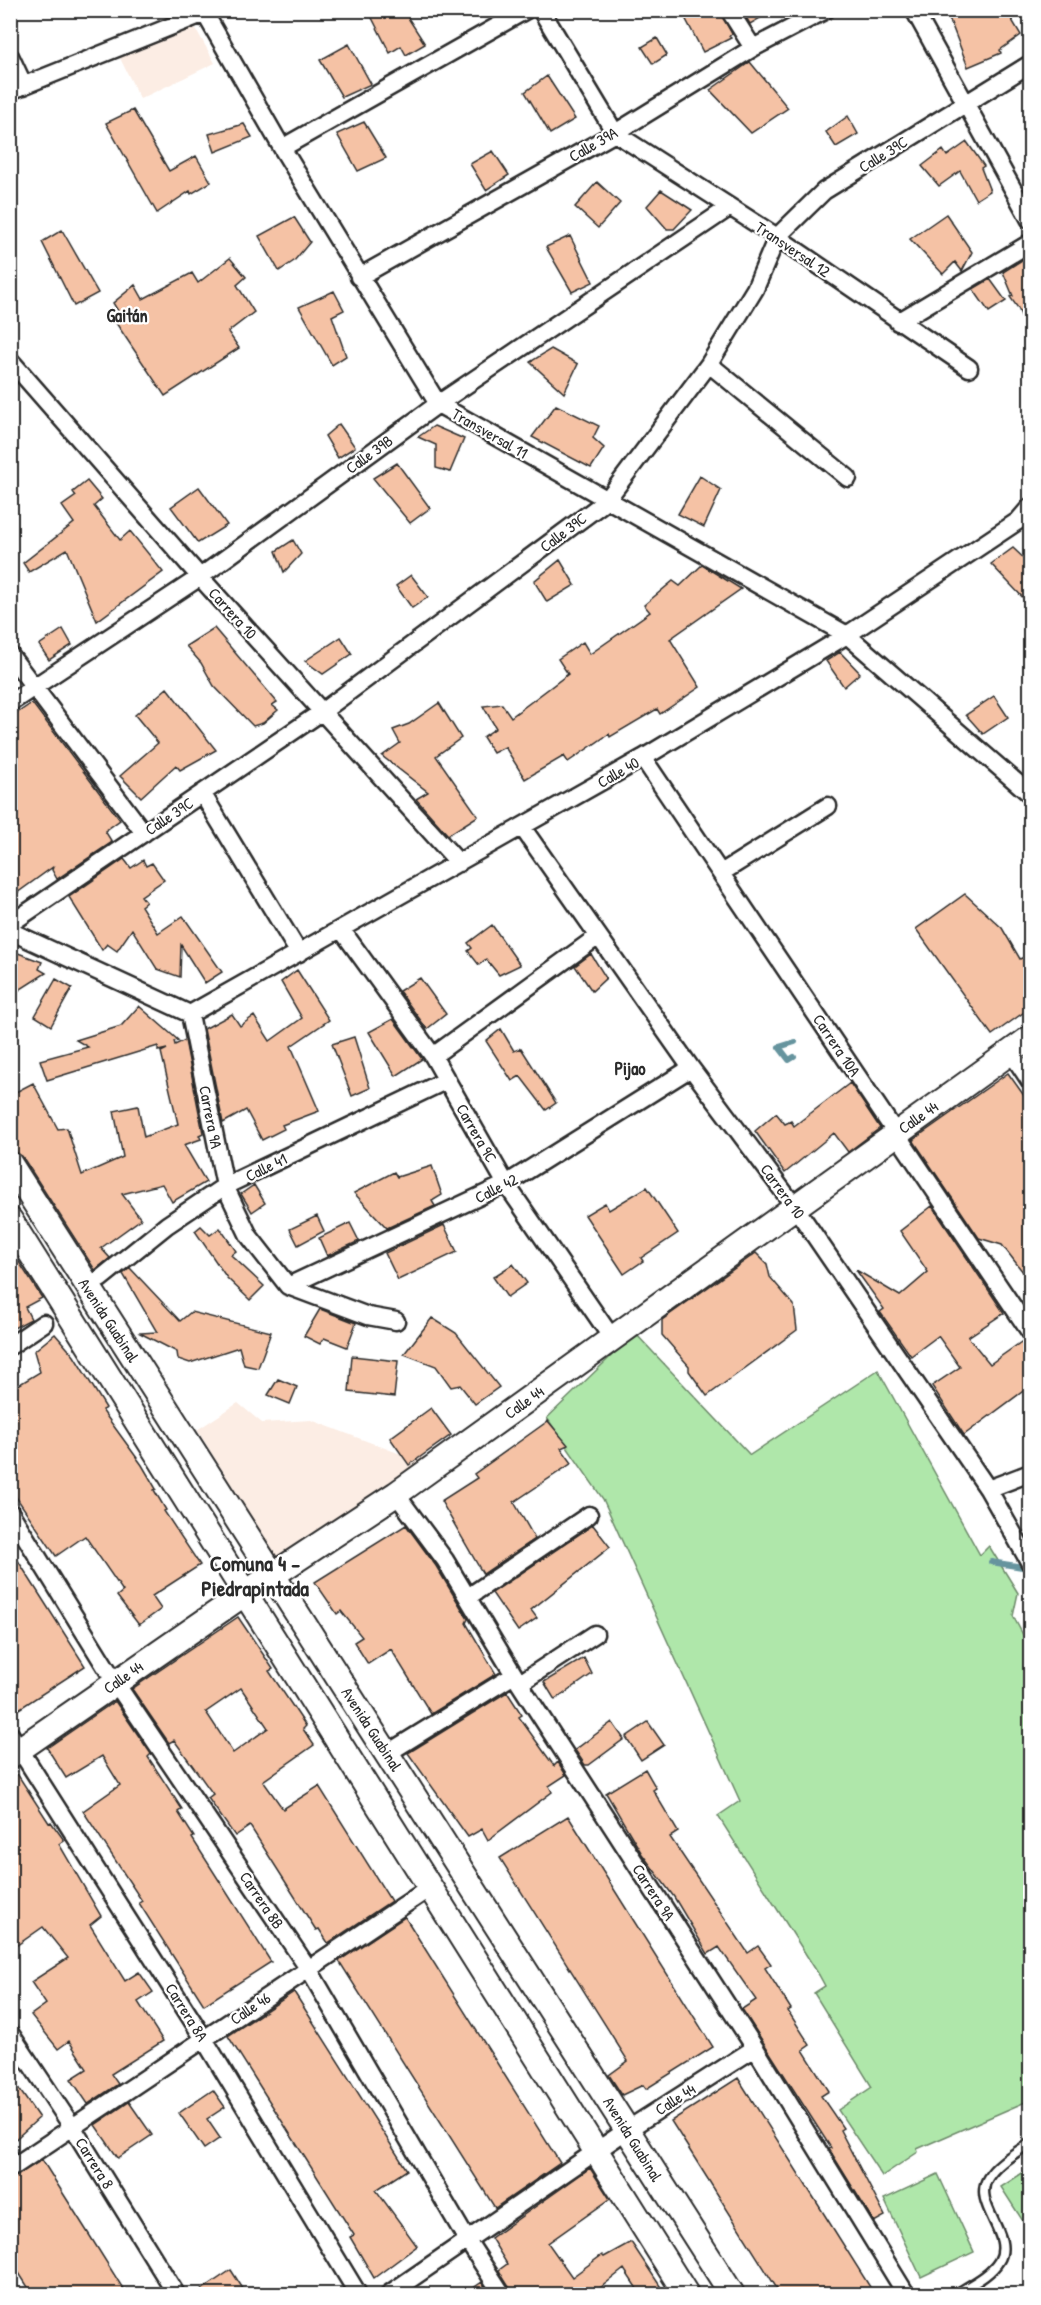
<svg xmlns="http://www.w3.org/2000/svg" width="1041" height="2305" font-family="'Patrick Hand',sans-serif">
	<rect width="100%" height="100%" fill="#fff"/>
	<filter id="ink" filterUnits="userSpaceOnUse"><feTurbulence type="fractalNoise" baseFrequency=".0167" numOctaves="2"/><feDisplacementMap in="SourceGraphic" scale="12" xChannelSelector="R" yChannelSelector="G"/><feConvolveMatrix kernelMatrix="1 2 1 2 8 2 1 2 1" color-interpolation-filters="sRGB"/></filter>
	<g filter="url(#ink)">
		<!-- built -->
		<path fill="#fcede4" d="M192,22L215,63L140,99L118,54Z
			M238,1403L262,1423L311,1420L398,1453L417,1449L430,1465L281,1564L197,1430Z"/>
		<!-- green -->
		<path fill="#afe7aa" stroke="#6d896a" stroke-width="1.5" d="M635,1333L750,1455L878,1370L980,1555L989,1546L1018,1593L1013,1616L1030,1648V2100L917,2149L918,2152L882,2176L838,2110L872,2087L814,1993L825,1986L819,1975L718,1816L740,1801L603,1499L547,1418Z
			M1030,2168V2232L1001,2187Z
			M938,2174L974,2252L921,2277L884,2199Z"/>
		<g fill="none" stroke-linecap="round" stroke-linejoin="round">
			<!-- stream -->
			<path stroke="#66949e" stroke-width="6" d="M794,1057L789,1060L779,1047L795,1042
				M991,1562L1029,1568"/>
		</g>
		<!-- building -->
		<path fill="#f5c2a5" stroke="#2b2b2b" stroke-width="1.5" fill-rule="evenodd" d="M368,10H403L425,44L406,55L401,46L390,53Z
			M681,10H719L732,34L729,36L731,38L703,52Z
			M742,10H774L750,24Z
			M946,10H1006L1021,35L1000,50L1001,53L968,67Z
			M657,38L667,55L653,64L642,47Z
			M349,44L371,84L342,97L320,60Z
			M750,62L788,108L751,133L710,90Z
			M547,76L575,119L550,134L525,92Z
			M133,110L169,171L196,156L211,182L191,194L190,191L157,213L106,123Z
			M848,116L858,134L836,147L826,132Z
			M364,122L386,158L358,171L337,134Z
			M244,124L252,137L215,152L209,134Z
			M967,142L984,166L981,168L990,191L976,200L960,171L939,186L922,166L943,150L947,156Z
			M493,151L509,175L486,190L470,164Z
			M597,182L620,203L598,228L575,207Z
			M661,190L692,210L674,229H667L647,206Z
			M946,214L972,252L962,271L955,262L943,274L910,239Z
			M294,217L310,242L294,261L279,271L259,236Z
			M62,230L98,293L74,306L42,242Z
			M570,236L593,282L572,292L546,247Z
			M1030,255V337L1018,308L1010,297L1013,296L1003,272Z
			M230,258L246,277L237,285L254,312L228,332L239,348L165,396L116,323L123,319L113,303L135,285L143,299L192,273L198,283Z
			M990,279L1006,301L989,312L973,289Z
			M334,291L344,310L332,316L346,356L332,365L299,307Z
			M551,349L578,364L564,393L530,362Z
			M556,405L599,426L593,438L604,448L591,468L532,437Z
			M339,424L355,447L338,458L325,436Z
			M434,426L464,439L450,472L436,468V445L418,437Z
			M397,463L430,508L410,523L373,478Z
			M700,476L721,490L704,527L678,514Z
			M87,481L102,499L94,506L120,540L130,531L163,572L97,621L67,549L29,572L23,563L74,523L62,506L76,496L73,492Z
			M199,487L227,525L198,543L171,507Z
			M293,540L301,554L284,572L276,551Z
			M1013,548L1030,564V605L991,564Z
			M560,560L575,585L547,602L534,581Z
			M702,565L741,589L670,639L700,687L660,714L657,709L610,737L609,734L568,762L564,756L525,779L505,747L493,753L483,737L496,728L483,706L502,704L511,717L568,674L558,659L583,642L590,654L650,612L644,605L673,581L680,586Z
			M411,575L428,597L412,608L396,586Z
			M214,628L277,702L272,705L278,710L263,723L253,726L214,686L201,663L186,646Z
			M63,629L72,645L49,660L39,645Z
			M341,637L352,654L323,674L305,661Z
			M840,652L860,673L844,687L826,661Z
			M167,688L216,750L180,770L176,765L141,797L120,776L158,743L135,715Z
			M994,696L1008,717L983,734L966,715Z
			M32,703L120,820L105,831L112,842L57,879L52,870L53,867L10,898V718Z
			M439,703L461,738L436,756L478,816L448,835L416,799L428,792L382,756L400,743L393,730L409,724Z
			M124,859L131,868L143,860L146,866L152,863L164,880L141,896L146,902L141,906L158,933L183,916L222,972L205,983L181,945L180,977L157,969L132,929L117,951L107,944L102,950L69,897Z
			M965,894L1002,928L1020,959L1030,954V1008L992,1035L916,929Z
			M492,925L520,965L499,975L486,959L479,965L468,951L472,948L468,943Z
			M10,950L42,962L39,969L46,973L10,996Z
			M591,954L606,978L592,991L575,966Z
			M297,970L329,1020L291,1046L319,1111L282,1125L284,1129L262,1140L246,1110L223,1123L204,1029L232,1014L240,1026L254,1016L270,1041L302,1018L281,982Z
			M420,978L446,1014L427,1029L399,991Z
			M56,979L72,988L51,1026L35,1016Z
			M139,1006L178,1040L174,1041L175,1045L185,1040L203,1133L199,1135L201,1139L184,1145L206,1182L172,1202L162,1184L122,1194L141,1219L101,1248L110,1258L95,1270L22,1156L10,1150V1095L33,1083L58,1129L67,1128L82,1175L123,1157L114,1111L138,1106L144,1137L178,1124L161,1052L167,1049L158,1051V1046L47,1080L40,1060L88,1047L76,1040L121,1026Z
			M393,1019L422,1059L396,1076L369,1032Z
			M501,1029L514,1051L521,1048L556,1103L546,1110L520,1076L512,1081L486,1041Z
			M354,1037L370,1088L352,1096L332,1044Z
			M1008,1073L1030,1104V1281L1002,1245L979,1238L913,1140Z
			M850,1083L880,1128L848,1152L834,1133L785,1173L755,1131L776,1113L785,1124L791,1121L794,1126Z
			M432,1166L442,1195L432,1201L435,1206L387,1228L354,1193L394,1172L397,1177Z
			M254,1185L265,1203L252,1212L241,1194Z
			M647,1187L678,1233L641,1258L643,1261L624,1274L585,1215L605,1203L609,1210Z
			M932,1206L1004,1313L968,1337L990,1364L1024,1340L1030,1349V1386L964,1435L932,1386L960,1367L938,1336L911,1356L880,1312L884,1309L856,1270L900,1296L928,1272L900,1231Z
			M317,1216L324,1231L298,1245L290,1229Z
			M350,1223L359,1241L327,1256L319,1238Z
			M444,1225L457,1252L398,1280L385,1253Z
			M201,1226L210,1235L220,1228L236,1251L231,1255L264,1286L250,1300L227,1278L195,1231Z
			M10,1248L42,1298L25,1307L31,1319L10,1330Z
			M756,1253L767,1264L770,1277L794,1305L797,1330L707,1396L689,1371V1366L662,1335V1320Z
			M513,1264L527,1283L507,1297L493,1277Z
			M130,1268L180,1321L191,1312L271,1332L258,1368L244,1365L239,1347L190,1363L178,1359L177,1352L140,1333L157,1332L123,1274Z
			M320,1309L356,1323L347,1347L324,1338L320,1344L304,1336Z
			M432,1318L456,1333L499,1387L475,1404L460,1385L451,1387L436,1366L404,1354Z
			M55,1334L74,1356L106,1408L102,1410L142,1465L156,1489L154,1490L166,1510L164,1511L200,1565L152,1596L161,1609L139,1625L117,1596L123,1591L85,1536L56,1556L10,1488V1390L40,1372L34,1351Z
			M352,1356L398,1361L394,1397L349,1392Z
			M278,1379L297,1387L290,1404L268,1395Z
			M431,1408L451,1435L409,1465L390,1438Z
			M548,1421L568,1445L561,1448L572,1463L514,1502L535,1539L483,1574L441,1501L477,1478L474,1474Z
			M406,1525L436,1566L468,1619L466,1623L496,1674L431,1714L391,1649L368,1664L354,1642L362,1637L341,1611L337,1614L315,1582Z
			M593,1525L610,1547L531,1610L537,1618L518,1631L492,1593Z
			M10,1548L85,1666L19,1709L10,1696Z
			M238,1617L273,1669L269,1671L306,1726L303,1729L314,1745L263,1781L283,1809L319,1786L391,1901L328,1943L319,1929L316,1930L250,1826L235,1836L208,1798L213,1794L174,1740L169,1743L132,1689ZM241,1688L268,1728L233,1753L206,1712Z
			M584,1658L592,1674L555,1700L544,1682Z
			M507,1692L522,1715L519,1717L554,1766L558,1762L566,1775L549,1786L552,1792L488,1840L482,1829L468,1837L408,1753Z
			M115,1701L151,1754L148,1757L182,1809L178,1812L194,1837L192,1838L271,1962L204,2005L139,1903L142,1901L83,1811L120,1785L102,1756L66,1778L47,1748Z
			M612,1722L624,1739L589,1765H585L575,1750Z
			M648,1722L664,1745L641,1760L626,1737Z
			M14,1769L49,1823L51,1822L64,1840L59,1844L101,1916L90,1925L125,1981L139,1972L153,1992L138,2002L163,2041L111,2074L118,2084L88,2104L71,2079L87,2069L69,2041L58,2049L31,2015L46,2004L31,1982L68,1958L43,1927L10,1950V1770Z
			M645,1769L656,1788L653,1790L678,1832L670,1837L748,1953L758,1946L771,1964L765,1968L791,2009L788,2011L810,2045L803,2050L829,2091L821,2096L843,2128L840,2130L885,2216L874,2222L829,2149L831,2148L742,2009L756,2000L719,1947L708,1954L674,1897L642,1854L606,1793Z
			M568,1816L713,2047L646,2089L643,2085L622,2095L609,2075L628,2061L500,1858Z
			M405,1917L560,2163L495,2208L339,1961Z
			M294,1992L407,2170L376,2190L417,2246L374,2278L350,2237L354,2235L228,2036Z
			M10,2076L39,2118L10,2144Z
			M738,2078L819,2206L875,2295H781L687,2146L671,2121Z
			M213,2090L225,2107L207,2119L220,2138L204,2149L179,2113Z
			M129,2102L152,2135L118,2158L95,2125Z
			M42,2160L90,2236L127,2295H33L10,2259V2179Z
			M590,2168L610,2199L548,2243L572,2277L602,2255L604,2257L631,2242L666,2295H641L624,2269L591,2295H512L499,2270L507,2264L491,2238Z
			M231,2270L247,2295H194Z
			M482,2282L490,2295H463Z"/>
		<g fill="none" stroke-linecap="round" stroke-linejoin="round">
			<defs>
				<path id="lane" d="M956,2294C970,2285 990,2276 999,2261C1015,2235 971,2204 988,2178C997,2163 1016,2153 1030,2143"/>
				<path id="street" d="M203,10L282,148L438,404L847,635L1030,794
					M541,10L615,133L777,237L969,368
					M729,10L753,48
					M914,10L1030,220
					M10,56L24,86
					M10,91L212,10
					M282,148L526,10
					M359,277L615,133L753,48L826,10
					M898,322L1030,243
					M10,360L200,577L459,863
					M709,364L848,478
					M10,655L144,833
					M10,703L200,577L438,404L730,207
					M643,758L1030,1332
					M202,793L299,953
					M522,827L691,1068L795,1207L988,1489L1030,1563
					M721,873L828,806
					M10,924L323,711L606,501L709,364L755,289L777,237L824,191L1030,64
					M341,929L433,1056L506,1184L612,1338
					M10,931L190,1014L225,1186L249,1236L288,1286L368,1316L396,1321
					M190,1014L643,758L847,635L1018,521L1030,507
					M1011,1052L1030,1081
					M433,1056L597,937
					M100,1279L167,1225L225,1186L447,1080
					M288,1286L506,1184L691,1068
					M10,1346L44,1323
					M988,1489L1030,1473
					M396,1494L445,1560L514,1675L755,2048L906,2294
					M10,1512L115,1682L308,1968L467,2240L502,2294
					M468,1597L589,1515
					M520,1683L595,1634
					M10,1734L204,2039L358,2294
					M388,1753L514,1675
					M10,2033L73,2128L176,2294
					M10,2169L431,1887
					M389,2294L627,2130L755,2048"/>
				<path id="secondary" d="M10,1164L732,2294
					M10,1220L686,2294
					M10,1756L244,1594L396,1494L1030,1038"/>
			</defs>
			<!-- lane casing -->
			<use href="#lane" stroke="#2b2b2b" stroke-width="13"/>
			<!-- street casing -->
			<use href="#street" stroke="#2b2b2b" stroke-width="21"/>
			<!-- secondary casing -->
			<use href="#secondary" stroke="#2b2b2b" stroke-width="28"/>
			<!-- lane -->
			<use href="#lane" stroke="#fff" stroke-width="8"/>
			<!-- street -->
			<use href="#street" stroke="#fff" stroke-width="16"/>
			<!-- secondary -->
			<use href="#secondary" stroke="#fff" stroke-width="24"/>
		</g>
	</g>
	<g text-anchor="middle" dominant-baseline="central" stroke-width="4.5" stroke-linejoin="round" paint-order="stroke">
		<!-- street labels -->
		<g font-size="16" fill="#2b2b2b" stroke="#fff">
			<text transform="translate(593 144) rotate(-30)">Calle 39A</text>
			<text transform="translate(883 154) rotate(-32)">Calle 39C</text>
			<text transform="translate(793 249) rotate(34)">Transversal 12</text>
			<text transform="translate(490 433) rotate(30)">Transversal 11</text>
			<text transform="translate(369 454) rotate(-36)">Calle 39B</text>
			<text transform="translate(563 532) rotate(-37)">Calle 39C</text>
			<text transform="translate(233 613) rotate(48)">Carrera 10</text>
			<text transform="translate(618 772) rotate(-30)">Calle 40</text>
			<text transform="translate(169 816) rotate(-34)">Calle 39C</text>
			<text transform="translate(837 1045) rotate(56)">Carrera 10A</text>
			<text transform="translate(211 1117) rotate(79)">Carrera 9A</text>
			<text transform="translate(918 1117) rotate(-35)">Calle 44</text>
			<text transform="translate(477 1133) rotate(60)">Carrera 9C</text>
			<text transform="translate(266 1167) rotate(-26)">Calle 41</text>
			<text transform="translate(496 1188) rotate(-27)">Calle 42</text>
			<text transform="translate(783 1191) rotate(54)">Carrera 10</text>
			<text transform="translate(109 1320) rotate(57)">Avenida Guabinal</text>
			<text transform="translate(524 1402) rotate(-36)">Calle 44</text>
			<text transform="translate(123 1677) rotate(-35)">Calle 44</text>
			<text transform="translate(372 1729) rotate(57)">Avenida Guabinal</text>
			<text transform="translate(654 1892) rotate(57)">Carrera 9A</text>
			<text transform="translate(262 1900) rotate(56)">Carrera 8B</text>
			<text transform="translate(250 2008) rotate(-34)">Calle 46</text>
			<text transform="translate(187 2012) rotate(58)">Carrera 8A</text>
			<text transform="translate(675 2099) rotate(-33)">Calle 44</text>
			<text transform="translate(633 2139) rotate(58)">Avenida Guabinal</text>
			<text transform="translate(95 2163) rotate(58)">Carrera 8</text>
		</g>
		<!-- neighbourhood labels -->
		<g font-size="18" font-weight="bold" fill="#2b2b2b" stroke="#fff">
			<text x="127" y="315">Gaitán</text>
			<text x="630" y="1068">Pijao</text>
		</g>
		<!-- district labels -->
		<g font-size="22" font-weight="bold" fill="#2b2b2b" stroke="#fff">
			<text x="255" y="1563">Comuna 4 -<tspan x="255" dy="25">Piedrapintada</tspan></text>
		</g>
	</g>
	<!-- margin -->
	<rect width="1041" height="2305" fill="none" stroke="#fff" stroke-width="36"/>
	<rect x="18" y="18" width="1005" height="2269" fill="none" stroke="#2b2b2b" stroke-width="2" filter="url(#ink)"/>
</svg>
